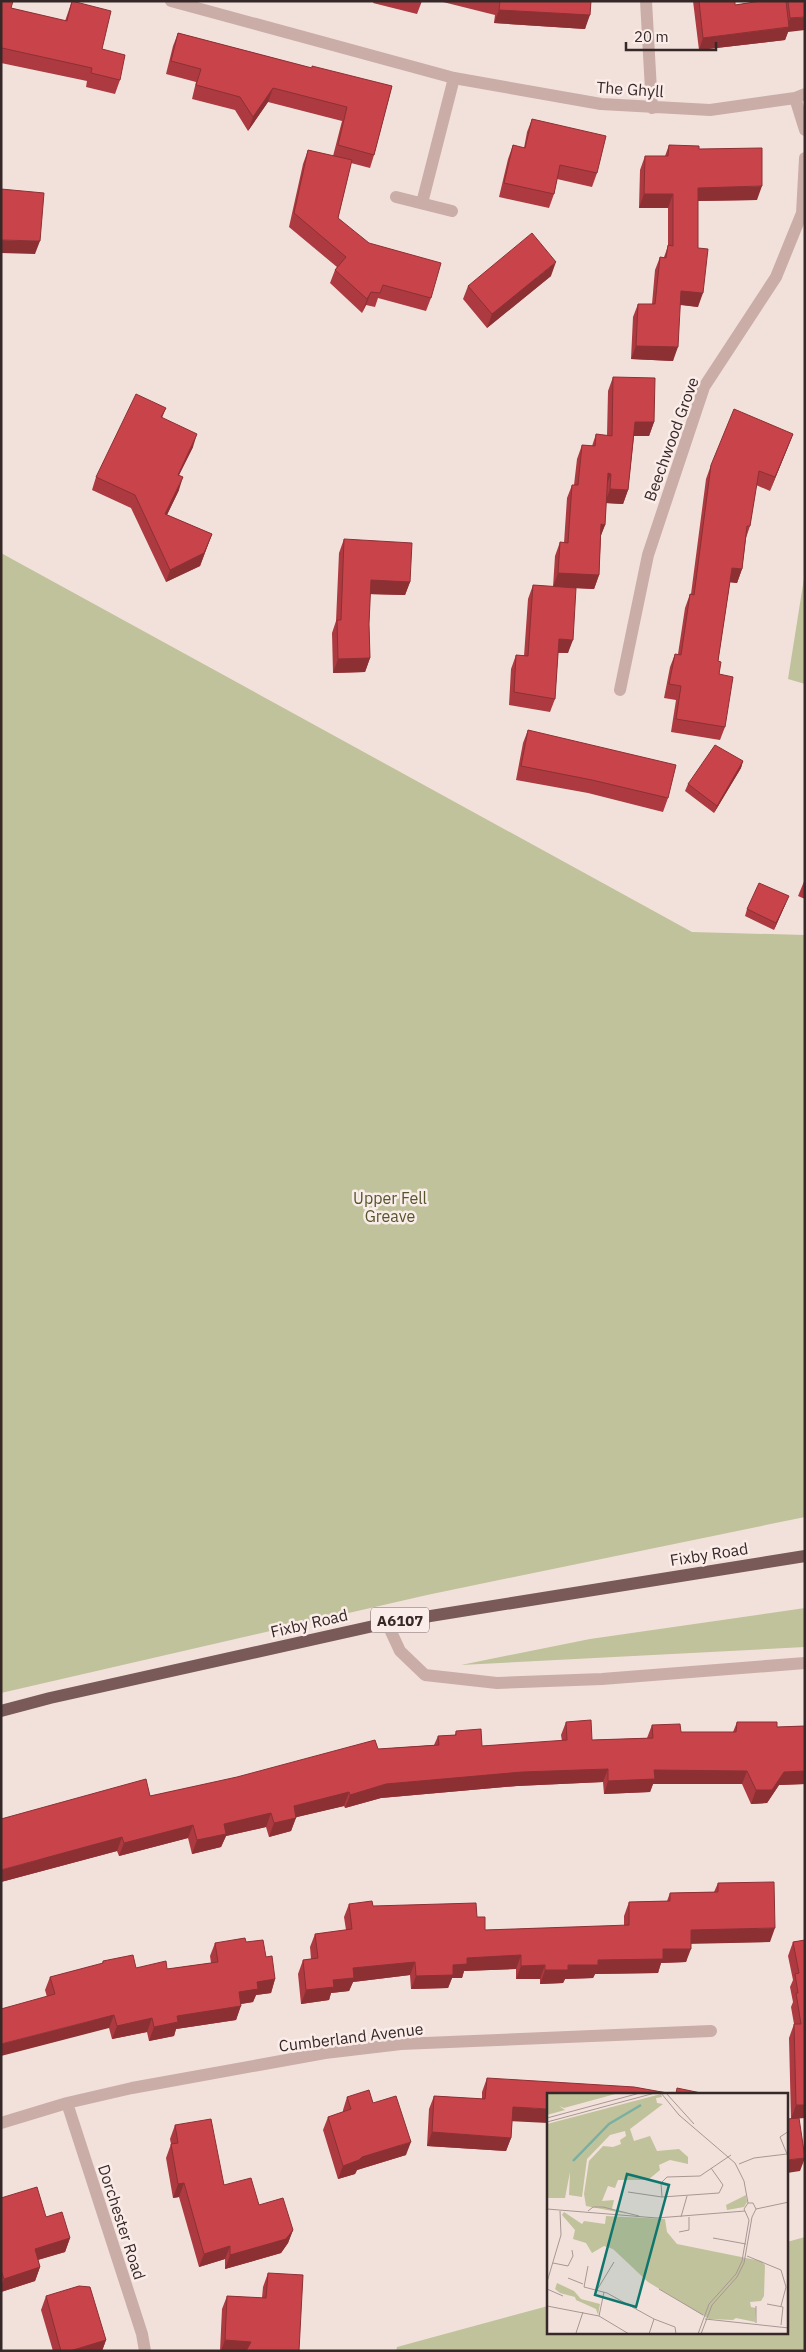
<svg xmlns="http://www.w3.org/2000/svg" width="806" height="2352" font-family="'IBM Plex Sans',sans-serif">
	<rect width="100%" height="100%" fill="#f2e1db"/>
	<!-- green -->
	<path fill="#c0c29b" d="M1,553L692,932L805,935V1517L427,1595L1,1693Z
		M805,572V684L788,679Z
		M805,1608V1647L461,1665L590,1639Z
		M805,2237V2351H396L397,2347L548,2306V2333H787V2242Z"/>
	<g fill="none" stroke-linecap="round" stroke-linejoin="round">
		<!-- minor -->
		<path stroke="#cbada7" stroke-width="12" d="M171,1L454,78L601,104L710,110L795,98L805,94
			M646,1L652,108
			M795,98L805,130
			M396,197L452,211
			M422,203L454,78
			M620,690L648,555L704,387L776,277L802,213L805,158
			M387,1623L400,1651L425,1675L497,1683L602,1679L805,1663
			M67,2103L142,2334L145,2351
			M1,2123L67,2103L132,2088L325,2053L401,2044L711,2031"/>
		<!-- primary -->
		<path stroke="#795a58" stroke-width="12" d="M1,1711L50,1698L387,1623L805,1556"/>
	</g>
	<!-- wall -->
	<path fill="#ac3a40" d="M1,1L11,8L65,21L72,1L102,49L120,80L115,94L86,87L87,81L1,63Z
		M374,1H422L417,14L373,3Z
		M439,1H591L585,29L494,23L495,15Z
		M693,1H735V5L761,1H805L788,32L785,40L699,50Z
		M178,33L311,68L392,86L374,155L370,168L351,163L338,218L431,298L426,311L378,298L375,307L366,305L362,313L330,283L335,270L337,267L289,227L303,164L308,150L333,156L342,121L268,102L248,131L235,110L192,99L196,82L166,74L173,46Z
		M532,119L597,173L592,187L557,179L554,194L549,208L499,197L508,159L513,145L524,148L527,132Z
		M669,145L699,149L757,200L698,201V307L680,305L673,361L631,359L633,317L638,304H652L655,270L660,257H664L668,246V208H639L640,170L645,156H665Z
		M551,276L487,328L463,299L468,286Z
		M613,377L654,422L649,436H634L628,490L623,504L606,503L605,525L601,535L599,575L594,589L575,588L568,653H558L555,699L550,712L509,705L511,669L516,655L524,656L528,599L533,585L553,587L555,556L560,542L564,543L567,498L572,485H574L577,459L582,445L592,446L596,434L607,436L608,391Z
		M166,408L162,418L193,447L179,475V490L167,515L212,534L200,566L166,582L131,508L92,490L96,477Z
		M793,434L770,491L756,485L750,526L746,538L742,569L737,583L730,582L718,661L725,727L720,740L671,732L676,700L664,698L670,667L675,654H678L685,608L690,594H691L706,479L711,465Z
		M344,539L410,582L405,595L370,594L369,624L370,658L365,672L333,673L332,633L336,621L339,553Z
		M528,730L668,798L663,812L588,793L516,780L523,743Z
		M743,761L741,768L714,813L685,791L688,784Z
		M805,879V899L798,896Z
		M786,903L774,930L745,916L747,909Z
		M566,1722L592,1740L647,1738L652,1725L681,1732H733L737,1722L777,1727L805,1726V1784L779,1785L767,1803L751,1804L742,1784H653L650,1792L604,1794L603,1782L517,1786L381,1798L345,1808L344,1806L296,1817L291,1831L269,1837L266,1827L226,1836L221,1847L192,1854L188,1838L119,1856L117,1851L1,1882L150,1796L378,1749L434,1745L438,1736L455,1735L456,1731L482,1746L562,1741L561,1735Z
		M718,1883L770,1942L691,1943L686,1962L661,1963L658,1973L595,1974L593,1978L565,1979L563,1983L540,1984V1979H516V1969L464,1971L462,1978H452L448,1988L411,1989L410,1975L353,1982L349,1991L331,1993L329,2000L301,2004L298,1974L303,1960L311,1959L310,1947L315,1934L346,1930L344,1917L349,1904L477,1917L485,1930L624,1926V1916L629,1902L667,1901L670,1893L714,1892Z
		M805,1940V2118H799L800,2171L791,2119L789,2038L794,2024L791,2007L793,2002L790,1987L793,1980L788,1956L793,1942Z
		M246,1942L266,1957L275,1979L271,1993L256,1995L253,2002L241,2004L236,2020L176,2029L174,2036L149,2041L147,2032L112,2039L109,2028L47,1997L45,1990L50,1977L102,1964L103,1961L136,1968L167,1969L211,1963L210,1956L215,1943Z
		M487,2078L548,2094L512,2121L511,2138L506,2151L427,2146L429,2109L434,2096L482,2099V2092Z
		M347,2097L373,2103L406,2155L357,2170L355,2174L338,2179L323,2130L328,2117L343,2112V2110Z
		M175,2125L224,2185L259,2205L293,2230L288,2243L281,2253L225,2269V2259L199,2267L179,2197L173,2198L166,2158L171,2144L170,2139Z
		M1,2198L46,2217L70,2238L65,2252L38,2260L40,2267L35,2281L1,2292Z
		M268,2273L299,2351H220L222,2309L227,2296L262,2298L263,2287Z
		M46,2296L106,2340L102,2351H53L41,2310Z"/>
	<!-- shaded-wall -->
	<path fill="#8c3034" d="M499,10L590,15L585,29L494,23Z
		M805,17V30L788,32L785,40L699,50L703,38L787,28L790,18Z
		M273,88L268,102L248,131L253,117Z
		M762,186L757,200L694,201L698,188Z
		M644,194H673L668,208H639Z
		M1,240L40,241L35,254L1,253Z
		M556,262L551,276L487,328L492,314Z
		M681,291L703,293L698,307L676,304Z
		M371,292L366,305L362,313L367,299Z
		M636,346L678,347L673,361L631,359Z
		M635,422H654L649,436H630Z
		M197,434L193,447L173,487L178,475Z
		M793,434L788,447L770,491L775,477Z
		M608,473L611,474L606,487Z
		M183,477L179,490L161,527L165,514Z
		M610,489L628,490L623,504L605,503Z
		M601,524L605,525L600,538Z
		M212,534L200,566L166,582L170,570Z
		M732,568L742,569L737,583L727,582Z
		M558,573L599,575L594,589L553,587Z
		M371,580L410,582L405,595L366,594Z
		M559,639L573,640L568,653L554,652Z
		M370,658L365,672L333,673L338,659Z
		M743,761L741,768L714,813L717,806Z
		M789,896L786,903L774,930L776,923Z
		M608,1769L603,1782L517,1786L381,1798L345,1808L350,1795L386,1784L522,1772Z
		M654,1770L747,1771L742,1784H653L650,1792L604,1794L608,1781Z
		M805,1771V1784L779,1785L767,1803L751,1804L756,1790L784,1772Z
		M349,1792L344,1806L289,1819L294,1806Z
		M271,1813L266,1827L226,1836L221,1847L192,1854L197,1840L224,1824Z
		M296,1818L291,1831L269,1837L274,1823Z
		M193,1825L188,1838L119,1856L124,1843Z
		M122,1837L117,1851L1,1882V1870Z
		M775,1928L770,1942L686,1944L691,1930Z
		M663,1949H691L686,1962L661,1963L658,1973L595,1974L593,1978L565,1979L563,1983L540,1984L545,1970Z
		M521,1955L516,1969L464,1971L462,1978H452L448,1988L411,1989L416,1976L453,1965L467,1958Z
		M415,1962L410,1975L353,1982L349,1991L331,1993L329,2000L301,2004L306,1990L333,1980L353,1968Z
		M545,1965L540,1979H516L521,1966Z
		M275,1979L271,1993L256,1995L253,2002L234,2005L239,1992L257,1982Z
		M241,2006L236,2020L176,2029L174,2036L149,2041L154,2027L177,2016Z
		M114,2015L109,2028L1,2056V2044Z
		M152,2018L147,2032L112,2039L117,2026Z
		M796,2105H805V2118L791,2119Z
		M513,2107L548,2109V2123L508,2121Z
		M432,2132L511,2138L506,2151L427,2146Z
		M411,2142L406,2155L357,2170L355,2174L338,2179L343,2166L362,2157Z
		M805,2158L800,2171L787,2173V2160Z
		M184,2183L179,2197L173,2198L178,2184Z
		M293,2230L288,2243L281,2253L225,2269L230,2255Z
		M70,2238L65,2252L30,2262L35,2249Z
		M230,2246L225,2259L199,2267L204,2254Z
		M40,2267L35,2281L1,2292V2286L4,2279Z
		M106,2340L102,2351H70Z
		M225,2340L251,2342L247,2351H221Z"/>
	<!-- building -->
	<path fill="#c8444a" stroke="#8c3034" d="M1,1H13L11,8L67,21L72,1L111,11L102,49L125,55L120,80L91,73L92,68L2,48L1,50Z
		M500,1H591L590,15L499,10Z
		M699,1H735V5L761,1H786L789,27L703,38Z
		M788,1H805V17L790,18Z
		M178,33L312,68V66L392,86L374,155L338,145L347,107L273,88L253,117L240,97L196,85L201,69L171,61Z
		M532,119L606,136L597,173L560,165L554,194L504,183L513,145L525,148Z
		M669,145L699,146V149L762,148V186L698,188V248L708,249L703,293L681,291L678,347L636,346L638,304H655L660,257L666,258L668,245L673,246V194H644L645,156H668Z
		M308,150L352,160L338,218L369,243L441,263L431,298L383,285L380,293L371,292L367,299L335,270L346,257L294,213Z
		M1,189L44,193L40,241L1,240Z
		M532,233L556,262L492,314L468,286Z
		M613,377L655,378L654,422H635L628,490L610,489L611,474L608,473L605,525L601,524L599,575L558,573L560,542L568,543L572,485H578L582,445L595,446L596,434L612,436Z
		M136,394L166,408L161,417L197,434L178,475L183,477L165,514L212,534L204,553L170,570L135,495L96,477Z
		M734,409L793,434L775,477L759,471L750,526H747L742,569L732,568L718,661L721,662L719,674L733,677L725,727L676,719L681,686L669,684L675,654L681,655L690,594L694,595L711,465Z
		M344,539L412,543L410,582L371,580L369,624L370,658L338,659L337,620H341Z
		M533,585L576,588L573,640L559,639L555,699L514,692L516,655L528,656Z
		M528,730L676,765L668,798L592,780L521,766Z
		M715,745L743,761L717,806L688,784Z
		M759,883L789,896L776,923L747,909Z
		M591,1720L592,1740L653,1738L652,1725L680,1724L681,1732H736L737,1722H777V1727L805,1726V1771L784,1772L772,1790H756L747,1771L654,1770L655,1779L608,1781V1769L522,1772L386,1784L350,1795L349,1792L294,1806L296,1818L274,1823L271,1813L224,1824L226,1834L197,1840L193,1825L124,1843L122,1837L1,1870V1819L146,1779L150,1796L237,1777L375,1740L378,1749L439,1745L438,1736L456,1735V1731L481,1729L482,1746L567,1740L566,1722Z
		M774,1882L775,1928L691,1930V1949H663V1959L598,1960V1965H568V1970H545V1965L521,1966V1955L467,1958V1964L453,1965V1975L416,1976L415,1962L353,1968L354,1978L333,1980L334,1987L306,1990L303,1960L318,1958L315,1934L352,1929L349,1904L372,1901L373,1906L476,1903L477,1917H485V1930L629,1925V1902L670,1901V1893L718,1892V1883Z
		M245,1938L246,1942L263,1940L266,1957L272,1956L275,1979L257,1982L258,1989L239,1992L241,2006L177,2016L178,2022L154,2027L152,2018L117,2026L114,2015L1,2044V2009L55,1994L50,1977L103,1963V1961L133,1955L136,1968L166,1961L167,1969L218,1962L215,1943Z
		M805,1940V2105H796L794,2024H801L796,1993H798L795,1974L799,1973L793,1942Z
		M487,2078L634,2087L673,2094H548V2109L513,2107L511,2138L432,2132L434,2096L485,2099Z
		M677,2088L701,2093V2094H676Z
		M369,2090L373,2103L396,2096L411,2142L362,2157L359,2160L343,2166L328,2117L351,2109L347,2097Z
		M799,2118L805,2158L787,2160V2119Z
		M211,2119L224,2185L251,2178L259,2205L283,2198L293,2230L286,2239L230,2255V2246L204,2254L184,2183L178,2184L171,2144L178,2143L175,2125Z
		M37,2187L46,2217L62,2212L70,2238L35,2249L40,2267L4,2279L1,2270V2198Z
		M268,2273L303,2275L299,2351H246L251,2342L225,2340L227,2296L266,2298Z
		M79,2286L90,2287L106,2340L70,2351H61L46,2296Z"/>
	<g text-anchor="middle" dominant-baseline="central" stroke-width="5" stroke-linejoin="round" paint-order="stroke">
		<!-- shield labels -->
		<rect fill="#faece8" stroke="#726362" stroke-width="1" x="371" y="1607.5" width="58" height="25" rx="4"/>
		<g font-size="15" font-weight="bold" fill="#372828">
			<text x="400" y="1620">A6107</text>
		</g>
		<!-- street labels -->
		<g font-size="16" fill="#372828" stroke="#faece8">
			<text transform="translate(630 89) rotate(4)">The Ghyll</text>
			<text transform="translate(671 439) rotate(-70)">Beechwood Grove</text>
			<text transform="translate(709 1554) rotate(-9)">Fixby Road</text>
			<text transform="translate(309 1623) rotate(-13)">Fixby Road</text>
			<text transform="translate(351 2037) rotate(-7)">Cumberland Avenue</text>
			<text transform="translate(122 2222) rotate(72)">Dorchester Road</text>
		</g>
		<!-- park labels -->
		<g font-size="16" fill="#53562b" stroke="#faece8">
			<text x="390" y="1198">Upper Fell<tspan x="390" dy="18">Greave</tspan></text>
		</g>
	</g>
	<!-- overview -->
	<g transform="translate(547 2093)">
		<rect width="241" height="241" fill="#f2e1db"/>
		<path d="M0,0H72L17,15L12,13L18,17L0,22ZM114,1L115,4L109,5L110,10L116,11L83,36L87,48L103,43L110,58L132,56L141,64V71L123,67L112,72L113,77L101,87H71L68,95L61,93L55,108L67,107L65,116L81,121L39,113L37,101L42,68L56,53L66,54L74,51L73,47L79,43L78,38L63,42L40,66L35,104L22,102L23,79L18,105H0V31ZM199,102L200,109L197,114L180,117L179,112ZM17,119L35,131L37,128L58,131L59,123L118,126L120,139L130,151L214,168L218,172L217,203L214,208L203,209L204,214L209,215L208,229L189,225L186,227L162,226L101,189L66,156L57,153L45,160L39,150L26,146L28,137L15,122ZM10,190L27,198L34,206L53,211L51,222L49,216L29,207L28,204L13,200L8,196Z" fill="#c0c29b"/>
		<path fill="none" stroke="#7ab0a2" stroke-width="2.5" d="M26,68L62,31L94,12"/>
		<path fill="none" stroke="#a79793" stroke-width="1" d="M114,0L132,22L188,70L197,88L201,110M119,0L147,31M0,25L93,0M0,29L108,0M192,71L207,65L240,61L233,44L242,38M81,99L115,104L172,100L176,92L164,75M115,104L114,90L120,84L153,83L184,62M0,116L110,125L198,118M209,116L242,109M41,118L46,114H56L92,123M134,124L140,103M132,139L142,137V124M166,145L199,151M200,163L234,177L239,194L234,213M6,170L21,173L26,163L25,157M41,173L37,194L60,200L107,226L128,234L129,241M21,185L36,191M0,189L14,142L13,118M0,196L16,203M112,196L156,222M50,197L67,169M220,211L236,214L234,232M0,213L52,223L82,241M209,213V230M52,223L57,199M158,226L242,235M29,240L36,219M102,241L107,226M151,241L162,211L189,181L195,168L202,127L197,116L201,110H206L209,116L205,124L197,170L190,184L165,212L154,241"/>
		<path fill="#0f766e" fill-opacity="0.15" stroke="#0f766e" stroke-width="2.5" d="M80,81L122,92L89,214L48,202Z"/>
		<rect width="241" height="241" fill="none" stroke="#372828" stroke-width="2.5"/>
	</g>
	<!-- border -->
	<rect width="806" height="2352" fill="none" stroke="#372828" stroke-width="5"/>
	<!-- scale -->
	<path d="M626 42v8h90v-8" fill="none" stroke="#372828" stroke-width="2.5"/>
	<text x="634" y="42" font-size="15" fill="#372828" stroke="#faece8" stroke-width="4" paint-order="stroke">20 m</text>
</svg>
